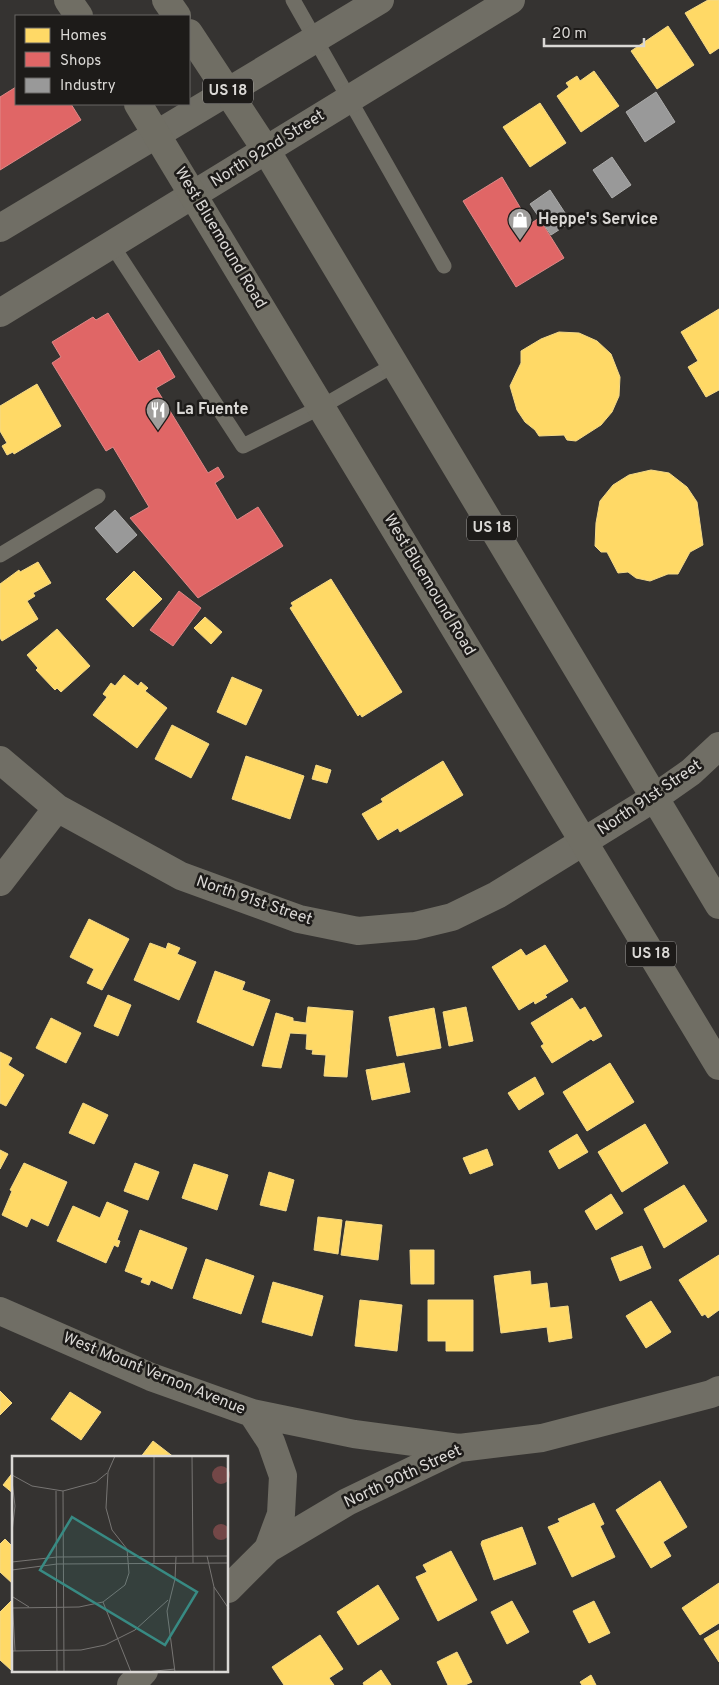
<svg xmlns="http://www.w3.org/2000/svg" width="719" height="1685" font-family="Overpass,sans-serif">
	<rect width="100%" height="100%" fill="#353331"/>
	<!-- homes -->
	<path fill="#ffd966" stroke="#f4d987" d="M708,0H719V48L710,54L685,13Z
		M668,26L694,65L657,89L631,51Z
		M594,71L619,106L581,132L557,96L569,87L566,83L577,76L580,81Z
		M540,103L566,143L530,167L503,127Z
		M719,309V390L706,397L688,367L698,361L681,332Z
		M559,332L579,333L597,341L611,354L620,377L619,396L612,412L601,425L576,441L567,440L564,435L539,436L535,430L525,422L517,410L510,386L521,363V351L541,339Z
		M37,384L61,426L14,454L13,452L7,455L2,446L7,443L0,431V406Z
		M651,470L669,473L687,487L697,502L703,545L690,552L678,574H668L650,581L636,578L628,572L618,573L607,552H601L595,546L596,523L600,501L613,485L629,475Z
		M38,562L51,583L33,593L35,596L27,601L38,619L2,641L0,638V584L19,570L20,572Z
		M134,571L162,599L133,627L106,599Z
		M331,579L402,692L362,717L360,714L358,716L290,608L293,606L291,603Z
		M205,617L222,632L211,644L194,628Z
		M57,629L90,666L61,692L57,688L55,690L36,670L38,668L27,655Z
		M124,675L138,686L141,682L148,688L145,691L167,708L137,748L93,715L107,697L103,694L111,683L115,686Z
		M232,677L262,690L246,725L217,712Z
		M172,725L209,744L191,778L155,759Z
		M246,756L304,776L290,819L232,799Z
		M443,761L463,795L400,832L398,828L378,840L362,814L383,802L381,799Z
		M316,765L331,770L327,783L312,779Z
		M89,919L129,939L102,990L87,983L94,969L70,957Z
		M150,943L166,949L168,943L180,948L177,954L196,962L179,1000L134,980Z
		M545,945L568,981L545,995L547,997L535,1004L534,1001L519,1010L492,967L521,949L526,956Z
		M215,971L245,982L242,990L270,1000L253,1046L197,1022Z
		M108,995L131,1005L118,1036L94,1026Z
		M572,998L580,1010L585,1007L602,1036L593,1041L591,1039L552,1063L541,1046L544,1044L531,1023Z
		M308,1007L353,1011L347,1077L324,1076L326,1055L312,1054L313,1050L306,1049L307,1034L290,1033L281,1068L262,1066L276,1013L293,1018V1021L306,1023Z
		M466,1007L473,1041L449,1046L443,1012Z
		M434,1008L441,1048L397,1056L389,1017Z
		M51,1018L81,1033L66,1063L36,1048Z
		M0,1052L12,1058L8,1065L24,1075L6,1106L0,1103Z
		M404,1063L410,1092L372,1100L366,1070Z
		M610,1063L634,1102L587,1131L563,1092Z
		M535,1077L544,1094L519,1110L508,1093Z
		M83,1103L108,1115L94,1144L69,1133Z
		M645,1124L668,1163L622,1192L598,1152Z
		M577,1134L588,1152L559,1169L549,1151Z
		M487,1149L493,1165L470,1174L463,1158Z
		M0,1150L8,1154L0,1169Z
		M24,1163L67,1182L48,1226L31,1218L27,1227L2,1215L12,1191L10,1190Z
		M135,1163L159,1172L148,1200L124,1191Z
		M194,1164L228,1175L217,1210L182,1198Z
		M269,1172L294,1180L286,1211L260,1205Z
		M684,1185L707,1221L664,1248L644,1209Z
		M611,1194L623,1213L596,1230L585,1211Z
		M107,1202L128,1211L117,1240L120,1241L118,1247L114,1245L106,1263L57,1241L73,1206L100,1218Z
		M318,1217L342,1220L338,1254L314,1250Z
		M346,1221L382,1225L378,1260L341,1255Z
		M140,1230L187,1248L172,1289L151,1280L149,1285L141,1282L143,1278L125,1271Z
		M642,1246L651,1268L620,1281L611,1258Z
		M410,1250H434V1284H411Z
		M719,1255V1310L708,1318L705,1314L702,1316L679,1280Z
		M206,1259L254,1276L241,1314L193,1298Z
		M530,1271L531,1285L547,1283L550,1308L568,1306L572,1338L549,1342L547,1327L501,1333L494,1276Z
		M273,1282L323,1296L312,1336L262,1322Z
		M360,1300L402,1305L397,1351L355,1346Z
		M428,1300H473V1351H446V1341H428Z
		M651,1301L671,1332L646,1348L626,1316Z
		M0,1391L12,1403L0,1415Z
		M70,1392L101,1412L81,1440L51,1419Z
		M153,1441L175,1458H140Z
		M14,1471V1494L3,1485Z
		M660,1481L687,1527L663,1542L671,1556L651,1568L616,1510Z
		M594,1503L604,1524L600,1526L615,1557L572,1577L548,1527L560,1522L558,1519Z
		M522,1527L536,1564L494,1580L481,1544L482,1541Z
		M5,1539L11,1545L14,1542L13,1584L0,1572V1544Z
		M451,1551L477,1600L438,1621L416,1577L427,1572L423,1565Z
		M719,1583V1623L700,1635L682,1608Z
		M378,1585L399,1619L358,1645L337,1612Z
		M14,1598V1667L11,1670L0,1660V1612Z
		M512,1601L529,1632L507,1644L491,1612Z
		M594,1601L610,1633L589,1643L573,1611Z
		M719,1630V1662L704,1639Z
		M320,1635L343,1669L329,1678L334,1685H284L272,1667Z
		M457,1652L472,1682L465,1685H448L437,1662Z
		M381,1670L391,1685H364L363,1683Z
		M591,1675L596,1685H582L580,1682Z"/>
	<!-- shops -->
	<path fill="#e06666" stroke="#de8887" d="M16,87V104H71L81,120L0,170V97Z
		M502,177L530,224L539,218L564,258L516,287L463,201Z
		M108,313L139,362L159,350L175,377L156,388L208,473L218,467L224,477L215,483L237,520L258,507L283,546L198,598L130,518L149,507L113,447L106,451L52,363L61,357L52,342L93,317L96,320Z
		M179,591L201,608L173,646L150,630Z"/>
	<!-- industry -->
	<path fill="#999" stroke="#acacab" d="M656,92L675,122L645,142L626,112Z
		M612,157L631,185L612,198L593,170Z
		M550,190L571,222L551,235L530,204Z
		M115,510L137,535L117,553L95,528Z"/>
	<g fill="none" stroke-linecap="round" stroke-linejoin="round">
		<!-- service -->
		<path stroke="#706e65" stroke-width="15" d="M293,0L444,266
			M112,245L243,446L321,407L394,365
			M0,555L98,496"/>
		<!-- minor -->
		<path stroke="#706e65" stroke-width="28" d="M229,91L380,0
			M266,150L511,0
			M0,760L57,808
			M0,882L57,808L181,876L299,919L358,931L415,926L452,917L497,895L654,798L691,772L719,746
			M0,1311L151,1377L252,1413L354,1434L459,1448
			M252,1413L271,1442L283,1476L281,1514L268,1549
			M228,1589L268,1549L347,1502L459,1448L542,1438L711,1394L719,1390
			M131,1685L144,1671"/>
		<!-- tertiary -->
		<path stroke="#706e65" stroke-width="28" d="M0,228L229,91
			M0,313L266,150"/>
		<!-- primary -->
		<path stroke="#706e64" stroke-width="28" d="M68,0L79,16
			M166,0L177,16
			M189,33L266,150L719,905
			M138,104L719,1066"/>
	</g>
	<!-- icons -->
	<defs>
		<symbol id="shop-pin" viewBox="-11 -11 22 30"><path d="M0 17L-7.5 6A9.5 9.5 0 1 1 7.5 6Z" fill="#a09e9c" stroke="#1d1b19"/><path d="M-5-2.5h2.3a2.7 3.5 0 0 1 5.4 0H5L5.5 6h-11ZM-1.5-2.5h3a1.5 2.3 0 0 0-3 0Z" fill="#fff"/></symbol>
		<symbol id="restaurant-pin" viewBox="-11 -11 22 30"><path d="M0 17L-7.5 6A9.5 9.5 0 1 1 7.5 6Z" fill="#a09e9c" stroke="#1d1b19"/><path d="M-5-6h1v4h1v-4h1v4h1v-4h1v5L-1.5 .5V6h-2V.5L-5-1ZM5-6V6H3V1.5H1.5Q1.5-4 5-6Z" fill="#fff"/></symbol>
	</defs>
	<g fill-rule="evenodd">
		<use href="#shop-pin" x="506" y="206" width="28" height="38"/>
		<use href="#restaurant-pin" x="144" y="396" width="28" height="38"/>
	</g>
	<g text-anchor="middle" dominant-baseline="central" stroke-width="5" stroke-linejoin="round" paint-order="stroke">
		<!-- shield labels -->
		<g fill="#1d1b19" stroke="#a19f9d" stroke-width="1">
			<rect x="203" y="78.5" width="50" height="25" rx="4"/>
			<rect x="467" y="515.5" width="50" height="25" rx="4"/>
			<rect x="626" y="941.5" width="50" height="25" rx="4"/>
		</g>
		<g font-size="15" font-weight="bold" fill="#dad8d5">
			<text x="228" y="91">US 18</text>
			<text x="492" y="528">US 18</text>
			<text x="651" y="954">US 18</text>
		</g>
		<!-- street labels -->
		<g font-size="16" fill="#dad8d5" stroke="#1d1b19">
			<text transform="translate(268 149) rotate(-32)">North 92nd Street</text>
			<text transform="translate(220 238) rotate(59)">West Bluemound Road</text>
			<text transform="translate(429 585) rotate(59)">West Bluemound Road</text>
			<text transform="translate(650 798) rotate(-34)">North 91st Street</text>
			<text transform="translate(254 901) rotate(19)">North 91st Street</text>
			<text transform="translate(154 1374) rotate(22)">West Mount Vernon Avenue</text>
			<text transform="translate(403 1477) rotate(-25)">North 90th Street</text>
		</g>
		<!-- poi labels -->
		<g font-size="16" font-weight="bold" fill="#dad8d5" stroke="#1d1b19" text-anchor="start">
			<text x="538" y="220">Heppe's Service</text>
			<text x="176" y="410">La Fuente</text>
		</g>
	</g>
	<!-- overview -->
	<g transform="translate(12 1456)">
		<rect width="216" height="216" fill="#353331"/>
		<path d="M200 19a9 9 0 1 1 18 0a9 9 0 1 1-18 0ZM201 76a8 8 0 1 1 16 0a8 8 0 1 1-16 0Z" fill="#734747"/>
		<path fill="none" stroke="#777573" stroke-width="1" d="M103,0L96,16L94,52L100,74L115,93L117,117L113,129L91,146L119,216M142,0V107M180,0L181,107M0,19L20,30L51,35L84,26L95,17M0,25L3,50L0,76M44,35L45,216M51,35L52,216M195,100L202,131L217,153M0,106L45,101L217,100M0,114L45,108L217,107M0,140L3,195M1,141L17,151M0,152L67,151L91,146M0,195L69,194L93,189L123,174L156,144M134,216L163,213M163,216L155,155L163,123L164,101M202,216V131"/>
		<path fill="#388a83" fill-opacity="0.15" stroke="#388a83" stroke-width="2.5" d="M60,61L185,136L153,189L28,114Z"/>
		<rect width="216" height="216" fill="none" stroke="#dad8d5" stroke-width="2.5"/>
	</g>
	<!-- legend -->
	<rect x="15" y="15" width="175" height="90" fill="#1d1b19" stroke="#696764"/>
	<rect x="25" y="28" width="25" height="15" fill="#ffd966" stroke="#696764"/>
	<text x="60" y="40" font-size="15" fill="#dad8d5">Homes</text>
	<rect x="25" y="52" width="25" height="15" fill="#e06666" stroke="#696764"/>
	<text x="60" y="65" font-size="15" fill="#dad8d5">Shops</text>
	<rect x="25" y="78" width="25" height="15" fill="#999999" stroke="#696764"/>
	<text x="60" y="90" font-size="15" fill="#dad8d5">Industry</text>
	<!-- scale -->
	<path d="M544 38v8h100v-8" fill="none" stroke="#dad8d5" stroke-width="2.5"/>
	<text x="552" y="38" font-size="15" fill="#dad8d5" stroke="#1d1b19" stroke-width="4" paint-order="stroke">20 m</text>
</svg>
